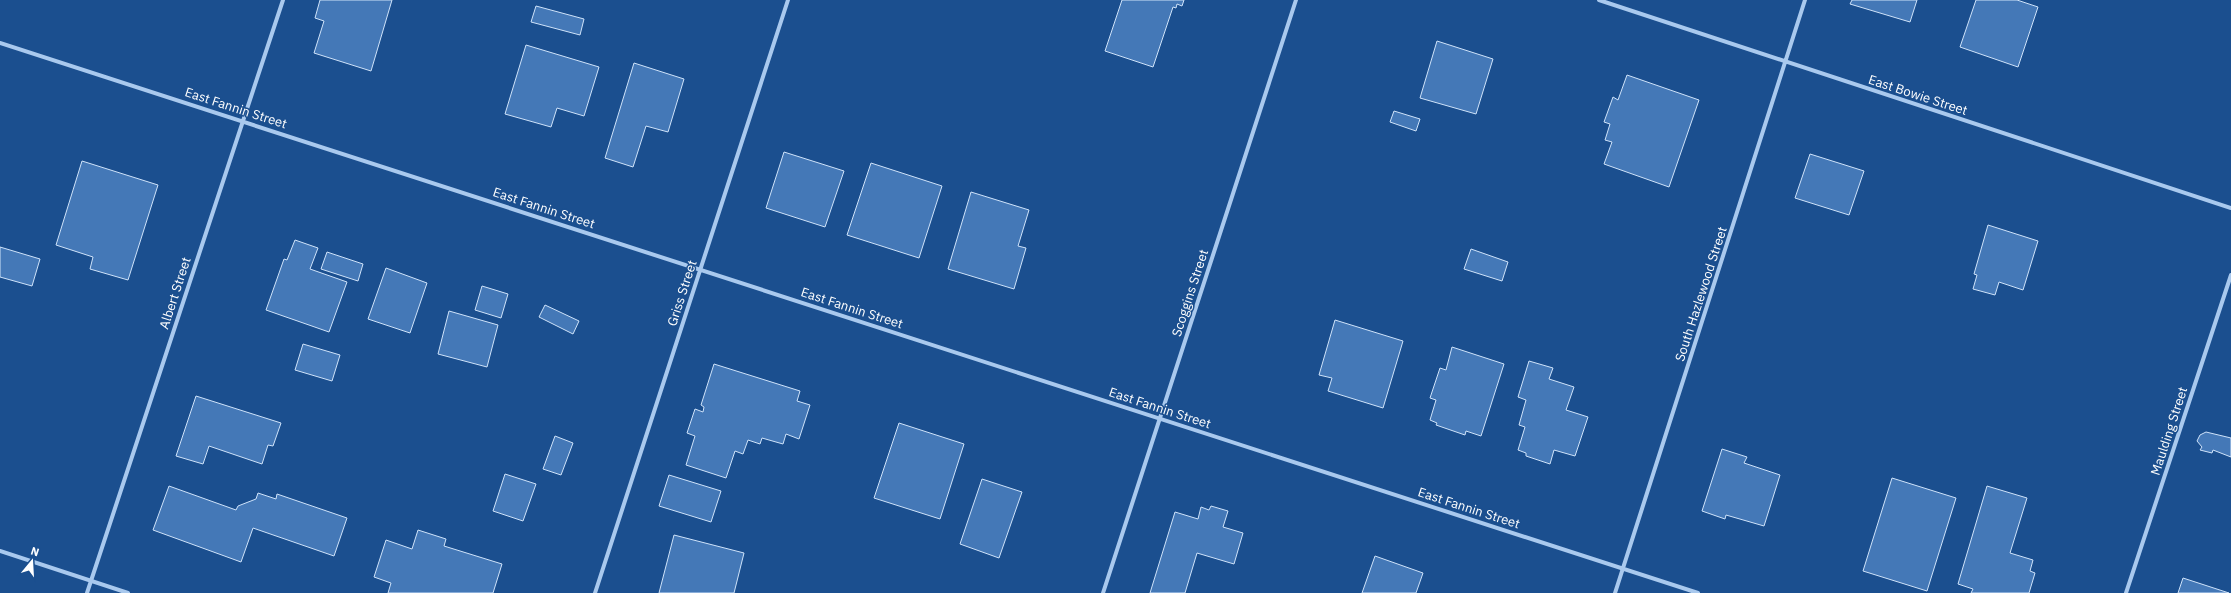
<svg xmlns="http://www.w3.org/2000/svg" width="2231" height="593" font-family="'IBM Plex Sans',sans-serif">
	<rect width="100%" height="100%" fill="#1b4f8f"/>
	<!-- building -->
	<path fill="#4478b7" stroke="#cfe3fa" d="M320,0H392L371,71L314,53L324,21L315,18Z
		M1122,0H1184L1182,6L1177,4L1176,8L1173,7L1153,67L1105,51Z
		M1852,0H1917L1910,22L1850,4Z
		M1976,0H2017L2038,7L2018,67L1960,47Z
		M536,6L584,19L580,35L531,22Z
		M1437,41L1493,59L1476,114L1420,98Z
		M526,45L599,67L584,116L557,108L551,127L505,114Z
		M634,63L684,79L668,132L646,126L633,167L605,158Z
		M1627,75L1699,100L1669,187L1604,164L1612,142L1605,140L1610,124L1604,122L1613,97L1618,100Z
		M1394,111L1420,119L1416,131L1390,122Z
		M784,152L844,171L825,227L766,208Z
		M1810,154L1864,171L1849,215L1795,198Z
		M82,161L158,185L128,280L90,269L93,257L56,245Z
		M871,163L942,186L919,258L847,235Z
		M971,192L1029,210L1018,246L1026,248L1014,289L948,269Z
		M1988,225L2038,241L2023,290L1999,282L1995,295L1973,289L1977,275L1974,274Z
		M295,240L318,248L310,269L347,282L329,332L266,310L284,259L287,260Z
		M0,247L40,259L32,286L0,277Z
		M1471,249L1508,262L1502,281L1464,269Z
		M327,252L363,264L358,281L321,269Z
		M386,268L427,283L410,333L368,319Z
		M482,286L508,294L501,318L475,310Z
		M545,305L579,321L573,334L539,317Z
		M449,311L498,325L487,367L438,354Z
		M1335,320L1403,341L1383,408L1328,391L1332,378L1319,375Z
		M303,344L340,355L332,381L295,370Z
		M1452,347L1504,364L1481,436L1466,431L1465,435L1436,425L1437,423L1430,420L1436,400L1430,398L1440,368L1446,370Z
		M1529,361L1553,368L1549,379L1574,387L1566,410L1588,417L1575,456L1554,450L1550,464L1526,456V453L1518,450L1525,427L1519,425L1526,400L1518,397Z
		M714,364L800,391L797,401L810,405L799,439L786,434L783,444L762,438L760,444L748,440L743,454L735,451L726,478L686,465L695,436L687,433L695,409L703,412L704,407L701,405Z
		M196,396L281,423L273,446L268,445L262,464L209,446L203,464L176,456Z
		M899,423L964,444L940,519L874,498Z
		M2206,432L2231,438V457L2213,450L2212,453L2200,450L2202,447L2197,441L2200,435Z
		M555,436L573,443L561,475L543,469Z
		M1722,449L1747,457L1744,463L1780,475L1764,526L1726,515L1725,519L1702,511Z
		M505,474L536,484L523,521L493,511Z
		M669,475L721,491L711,522L659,506Z
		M1892,478L1956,498L1927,591L1863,571Z
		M982,479L1022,492L999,558L960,544Z
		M169,486L236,510L238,506L256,499L258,493L276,499L277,494L347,518L334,556L253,528L241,562L153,530Z
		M1987,486L2027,498L2010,553L2033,560L2030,571L2035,573L2029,593H1971L1973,589L1958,584Z
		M1211,506L1228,511L1223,527L1243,533L1234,564L1197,553L1185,593H1150L1175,512L1198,519L1201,507L1209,510Z
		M418,530L446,539L444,546L502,564L493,593H388L391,583L374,577L386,540L412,549Z
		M674,535L744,553L734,593H659Z
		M1375,556L1423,573L1416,593H1362Z
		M2183,578L2229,593H2178Z"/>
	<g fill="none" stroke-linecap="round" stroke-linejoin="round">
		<!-- street -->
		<path stroke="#a9c9ee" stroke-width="4" d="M1599,0L2231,208
			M0,43L1698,593
			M0,551L128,593
			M87,593L283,0
			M595,593L788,0
			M1103,593L1296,0
			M1615,593L1805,0
			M2126,593L2231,275"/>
	</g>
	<g text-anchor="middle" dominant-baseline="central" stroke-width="3" stroke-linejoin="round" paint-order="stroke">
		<!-- street labels -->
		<g font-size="13" fill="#fff" stroke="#1b4f8f">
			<text transform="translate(1918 95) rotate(18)">East Bowie Street</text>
			<text transform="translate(236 108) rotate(18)">East Fannin Street</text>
			<text transform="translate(544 208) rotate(18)">East Fannin Street</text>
			<text transform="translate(175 293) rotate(-72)">Albert Street</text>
			<text transform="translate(682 293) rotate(-72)">Griss Street</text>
			<text transform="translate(1190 293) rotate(-72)">Scoggins Street</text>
			<text transform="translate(1701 294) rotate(-72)">South Hazlewood Street</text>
			<text transform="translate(852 308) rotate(18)">East Fannin Street</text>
			<text transform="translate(1160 408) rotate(18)">East Fannin Street</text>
			<text transform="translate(2169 431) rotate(-72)">Maulding Street</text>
			<text transform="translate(1469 508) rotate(18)">East Fannin Street</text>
		</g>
	</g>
	<!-- north arrow -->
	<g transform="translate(32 561) rotate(18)" stroke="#1b4f8f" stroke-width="3" paint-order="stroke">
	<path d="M0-3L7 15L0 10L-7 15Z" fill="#ffffff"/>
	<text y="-6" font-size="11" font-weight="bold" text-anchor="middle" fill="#ffffff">N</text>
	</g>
</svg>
